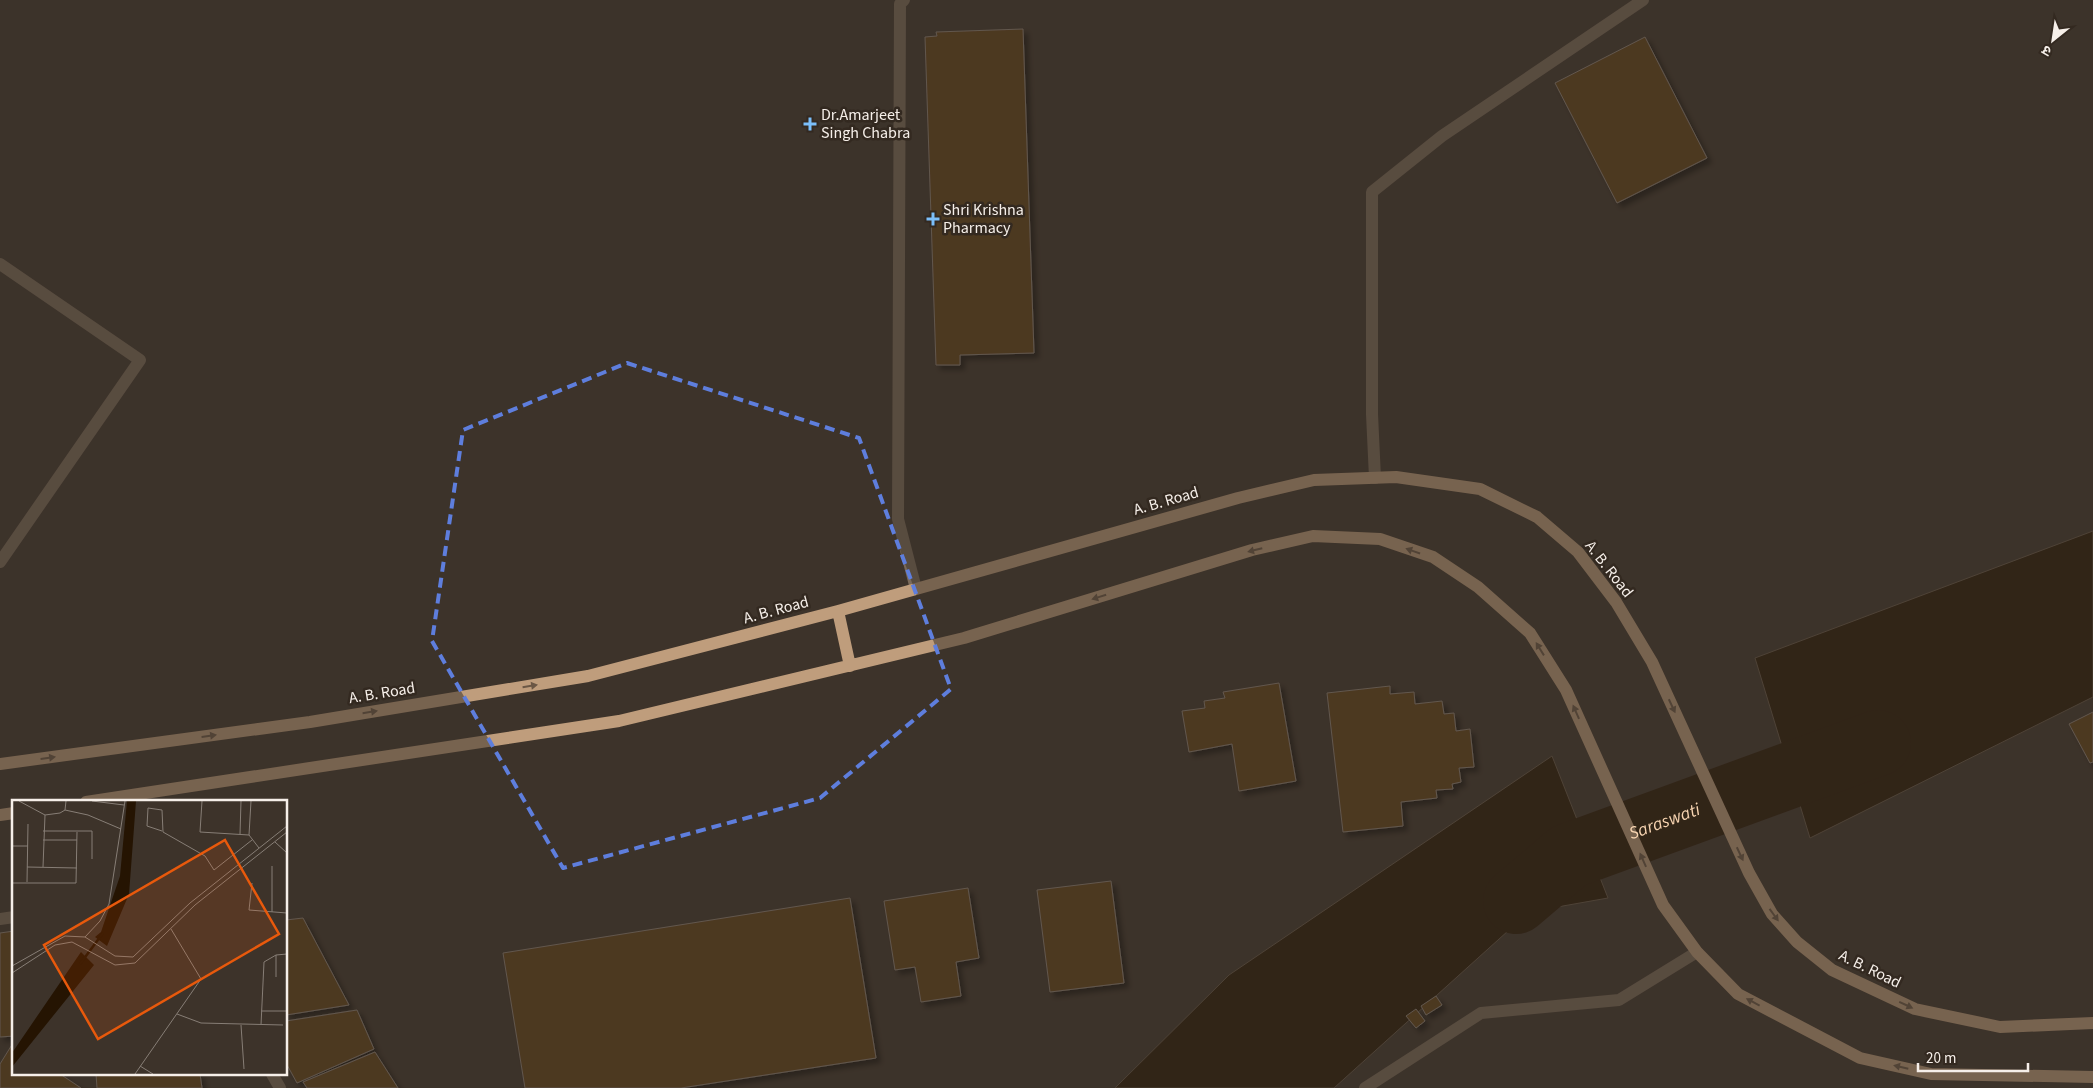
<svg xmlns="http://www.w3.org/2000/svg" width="2093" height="1088" font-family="'Source Sans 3','Noto Sans Devanagari',sans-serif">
	<defs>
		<filter id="shadow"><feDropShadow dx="4.5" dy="4.5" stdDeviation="2.5" flood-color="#0009"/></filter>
	</defs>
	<rect width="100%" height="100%" fill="#3d332a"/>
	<!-- water -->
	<path fill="#251402" stroke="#645647" d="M2093,531V697L1810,838L1755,658Z
		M1552,756L1608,898L1529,912L1334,1088H1115L1229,975Z"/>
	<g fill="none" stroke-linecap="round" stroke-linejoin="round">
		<!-- river -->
		<path stroke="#251402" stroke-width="66" id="s1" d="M1516,901L1569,856L1878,743"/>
	</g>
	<!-- building -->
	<path fill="#613f19" stroke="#8f8378" filter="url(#shadow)" d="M1023,29L1034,353L960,355V365H936L925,37L937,36L936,32Z
		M1645,37L1707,158L1617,203L1555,83Z
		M1279,683L1296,781L1239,791L1232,744L1189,752L1182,711L1205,708L1204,701L1225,698L1223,692Z
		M1390,686V694L1414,692L1415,704L1442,701L1444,714L1454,713L1456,731L1470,729L1474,767L1459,768L1461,782L1452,784L1453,789L1436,790L1437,798L1401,802L1403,826L1343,832L1327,693Z
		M2093,712V762L2090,763L2069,724Z
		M1111,881L1124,983L1050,992L1037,890Z
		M968,888L979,958L956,962L961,996L921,1002L915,967L895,970L884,901Z
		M850,898L876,1058L681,1088H525L503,953Z
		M303,918L349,1005L286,1015V920Z
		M14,931V1036L0,1037V933Z
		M1436,996L1442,1005L1426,1015L1421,1006Z
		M1416,1009L1425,1021L1416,1028L1406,1016Z
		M357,1010L374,1049L297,1083L286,1063V1021Z
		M13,1043L14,1074H60L81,1088H0V1064Z
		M375,1052L398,1088H307L303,1082Z
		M96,1074H200L202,1088H97Z"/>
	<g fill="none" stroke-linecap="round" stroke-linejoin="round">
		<!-- minor -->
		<path stroke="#7a6a5a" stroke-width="12" d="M904,0L900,4L898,519L916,589
			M0,264L140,360L0,562
			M1375,478L1372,414V192L1442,136L1643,0
			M0,919L14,917
			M272,1074L280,1088
			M1365,1088L1481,1013L1619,1000L1697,952"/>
		<!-- major -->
		<path stroke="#bf9d7c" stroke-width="12" d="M838,611L850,666
			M0,764L310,722L588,676L838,611L1238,498L1314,480L1396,477L1480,489L1537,517L1578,552L1616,602L1652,662L1749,873L1772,914L1797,942L1832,970L1915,1009L2000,1027L2093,1023
			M86,802L619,721L964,638L1252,550L1313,536L1380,539L1433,557L1478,587L1530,633L1566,690L1663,905L1697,952L1738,994L1860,1058L1931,1074L2093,1077
			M0,815L14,813"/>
	</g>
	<!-- one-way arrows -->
	<defs><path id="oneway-solid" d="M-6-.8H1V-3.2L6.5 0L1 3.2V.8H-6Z" transform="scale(1.25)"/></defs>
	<g fill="#6b5745">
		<use href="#oneway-solid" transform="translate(1255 550) rotate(166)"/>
		<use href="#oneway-solid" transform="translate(1413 551) rotate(-161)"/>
		<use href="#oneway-solid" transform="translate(1099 597) rotate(163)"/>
		<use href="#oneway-solid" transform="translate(1540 649) rotate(-122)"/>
		<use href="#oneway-solid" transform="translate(530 686) rotate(-9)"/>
		<use href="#oneway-solid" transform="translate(1672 706) rotate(65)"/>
		<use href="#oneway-solid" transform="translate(370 712) rotate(-9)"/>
		<use href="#oneway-solid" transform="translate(1576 712) rotate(-114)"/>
		<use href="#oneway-solid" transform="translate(209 736) rotate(-8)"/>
		<use href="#oneway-solid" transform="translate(48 758) rotate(-8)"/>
		<use href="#oneway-solid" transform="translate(1740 854) rotate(65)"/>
		<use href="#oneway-solid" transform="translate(1643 860) rotate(-114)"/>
		<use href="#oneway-solid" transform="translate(1774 915) rotate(54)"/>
		<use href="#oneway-solid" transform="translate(1753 1002) rotate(-152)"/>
		<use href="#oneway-solid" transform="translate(1906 1005) rotate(25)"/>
		<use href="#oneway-solid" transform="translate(1901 1067) rotate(-167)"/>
	</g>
	<!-- marked area -->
	<path d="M0 0H2093V1088H0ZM627,363L859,438L951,689L820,798L563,868L432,641L463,430Z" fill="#3d332a" fill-opacity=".55" fill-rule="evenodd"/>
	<path fill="none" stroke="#5e7edd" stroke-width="4" stroke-dasharray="10 6" stroke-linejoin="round" d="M627,363L859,438L951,689L820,798L563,868L432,641L463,430Z"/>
	<!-- markers -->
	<g fill="#7bbef9" stroke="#332920" stroke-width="2">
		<path d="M807.5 116.5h5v5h5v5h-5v5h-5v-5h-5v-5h5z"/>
		<path d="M930.5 211.5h5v5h5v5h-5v5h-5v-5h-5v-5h5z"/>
	</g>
	<g text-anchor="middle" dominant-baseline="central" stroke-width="5" stroke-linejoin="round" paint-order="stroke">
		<!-- poi labels -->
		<g font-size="16" fill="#f6efe9" stroke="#332920" text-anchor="start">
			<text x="821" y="115">Dr.Amarjeet<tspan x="821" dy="18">Singh Chabra</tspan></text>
			<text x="943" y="210">Shri Krishna<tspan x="943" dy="18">Pharmacy</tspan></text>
		</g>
		<!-- street labels -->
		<g font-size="16" fill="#f6efe9" stroke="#332920">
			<text transform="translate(1166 501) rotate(-16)">A. B. Road</text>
			<text transform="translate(1609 569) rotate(52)">A. B. Road</text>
			<text transform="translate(776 610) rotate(-15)">A. B. Road</text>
			<text transform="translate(382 693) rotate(-9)">A. B. Road</text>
			<text transform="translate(1870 969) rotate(26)">A. B. Road</text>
		</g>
		<!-- water labels -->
		<g font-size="18" font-style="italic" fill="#f7d4b1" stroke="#332920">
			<text stroke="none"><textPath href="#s1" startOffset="171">Saraswati</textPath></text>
		</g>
	</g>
	<!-- overview -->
	<g transform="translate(12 800)">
		<rect width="275" height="275" fill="#3d332a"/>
		<path d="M115,1H124L117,94L95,146L83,137L89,132L108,76ZM69,152L82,165L0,267V253Z" fill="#251402"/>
		<path fill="none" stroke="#251402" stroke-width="2.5" d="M68,164L91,133"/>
		<path fill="none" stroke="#877e76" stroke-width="1" d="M7,1L33,15L48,13L53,10L54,1M80,1L112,5M190,1L188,32L237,35M239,1L237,35L247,48M53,10L76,15L109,29M31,31H80V59M150,31L135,26L136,8L150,10L151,32L193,56L202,70L240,40M228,34L229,1M31,40H65M263,42L275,53M0,46H16M15,67L65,68M31,67L33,15M15,82L16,24M0,83H64L65,32M240,83L237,110L275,113M260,112V66M73,137L88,121L97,104L113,1M0,166L53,136L73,137L103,156L121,157L178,103L275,26M0,173L43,145L60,142L103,165L123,163L183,105L275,32M264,177V155M249,211H275M165,214L189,223L271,225M229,225L232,269M249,225L252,162L264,155L275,154M128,266L141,274M123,274L189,179L159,129"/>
		<path fill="#e8590c" fill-opacity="0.15" stroke="#e8590c" stroke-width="2.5" d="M213,40L267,134L86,239L32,145Z"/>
		<rect width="275" height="275" fill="none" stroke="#f6efe9" stroke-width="2.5"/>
	</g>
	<!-- north arrow -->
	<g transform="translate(2053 40) rotate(210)" stroke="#332920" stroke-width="4" paint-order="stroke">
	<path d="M0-4L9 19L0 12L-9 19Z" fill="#f6efe9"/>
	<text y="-8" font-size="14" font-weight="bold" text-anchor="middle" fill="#f6efe9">उ</text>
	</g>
	<!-- scale -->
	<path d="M1918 1063v8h110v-8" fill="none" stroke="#f6efe9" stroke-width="2.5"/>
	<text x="1926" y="1063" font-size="15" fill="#f6efe9" stroke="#332920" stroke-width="4" paint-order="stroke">20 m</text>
</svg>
